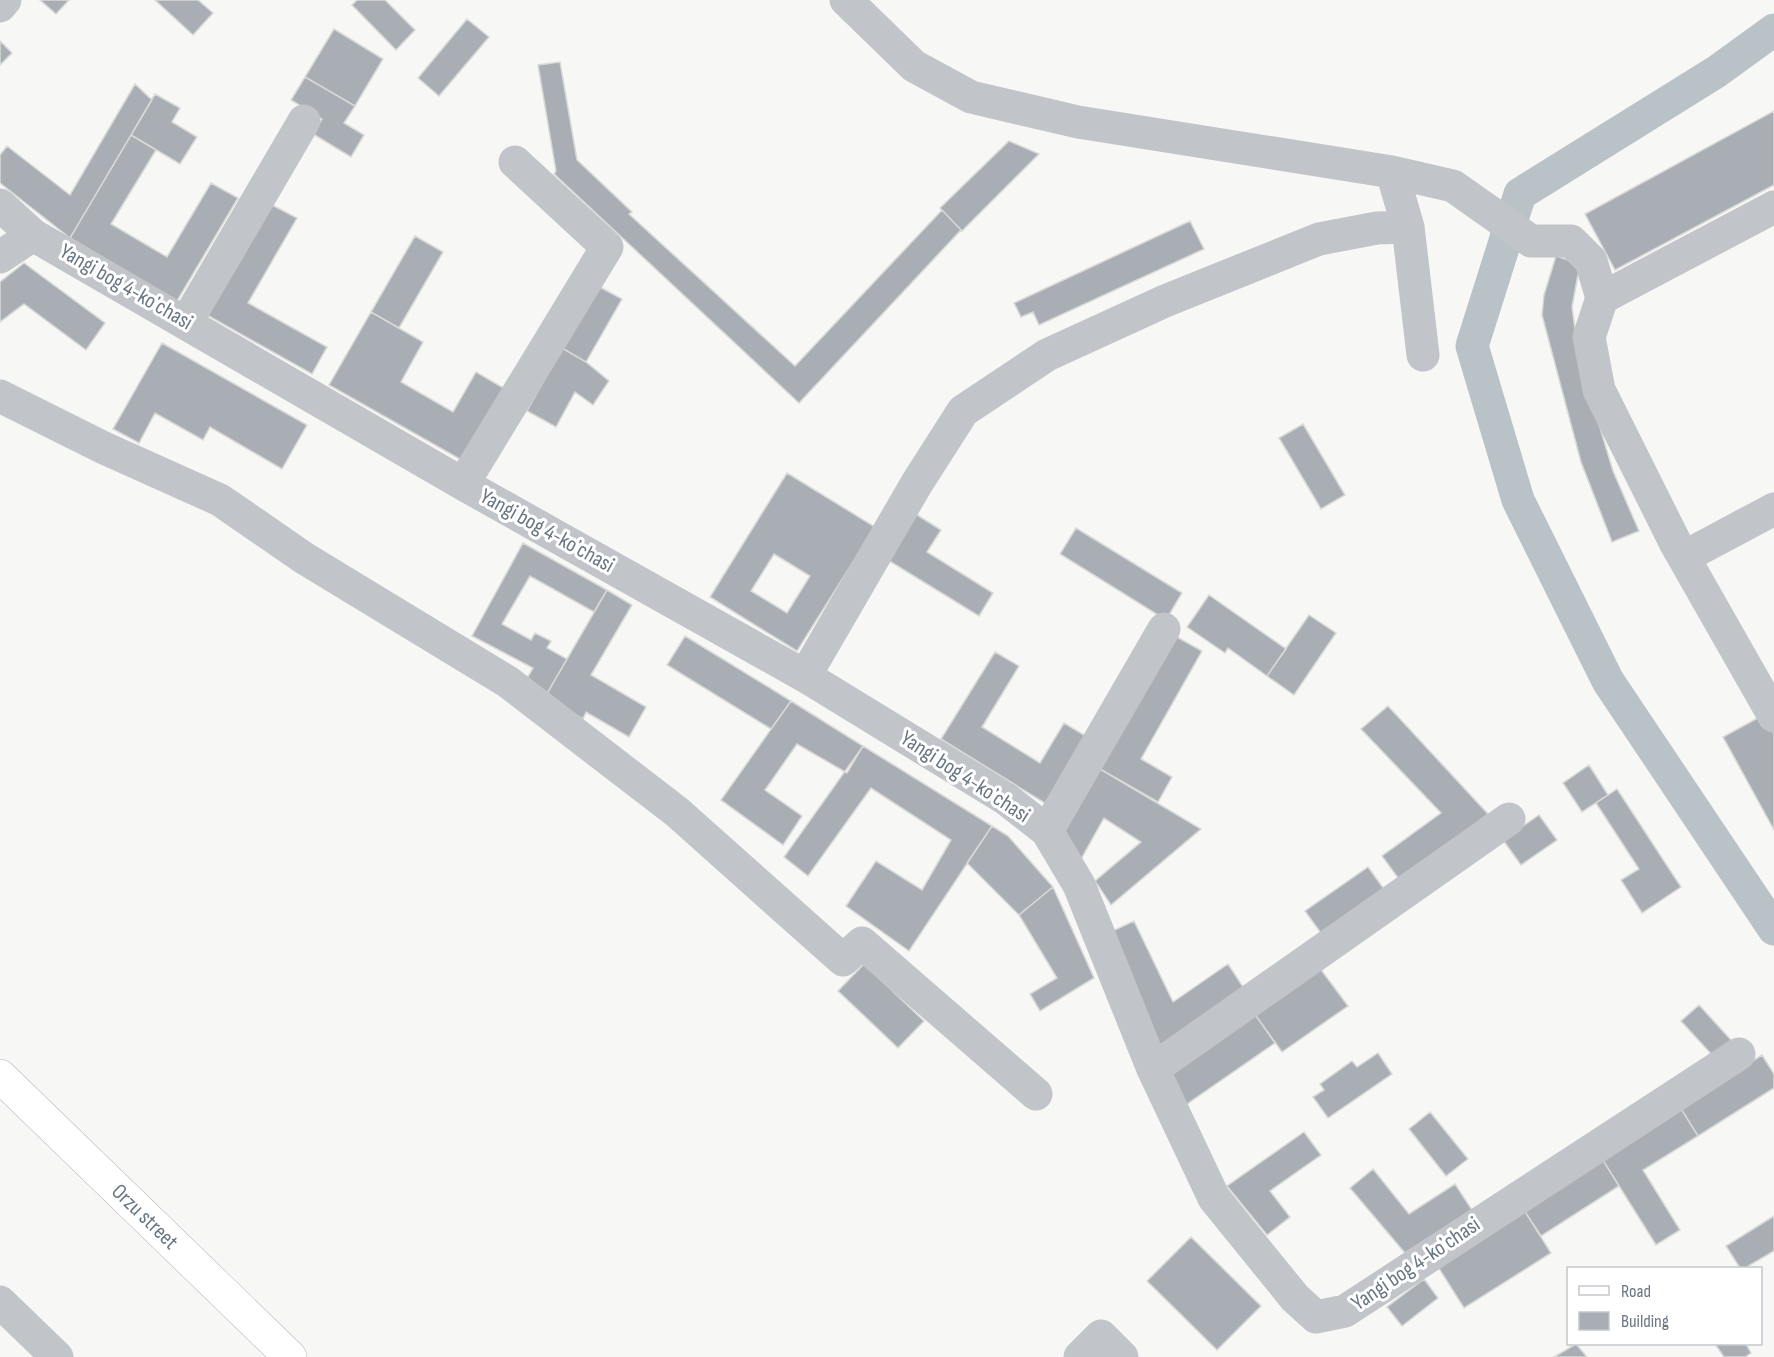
<svg xmlns="http://www.w3.org/2000/svg" width="1774" height="1357" font-family="'Sofia Sans Condensed',sans-serif">
	<rect width="100%" height="100%" fill="#f7f8f5"/>
	<g fill="none" stroke-linecap="round" stroke-linejoin="round">
		<!-- canal -->
		<path stroke="#b9c2c7" stroke-width="33" d="M1774,30L1716,72L1520,194L1472,346L1518,500L1608,681L1774,929"/>
	</g>
	<!-- building -->
	<path fill="#a8aeb4" stroke="#d9d9d7" stroke-width="1.5" fill-rule="evenodd" d="M40,0H69L56,14Z
		M155,0H198L213,13L193,35Z
		M357,0H385L415,30L396,50L352,5Z
		M467,19L489,37L439,96L418,78Z
		M334,29L383,59L355,106L305,77Z
		M0,41L12,53L0,65Z
		M560,62L577,160L632,212L629,214L795,366L942,210L961,230L799,403L554,174L556,171L538,65Z
		M305,77L355,106L344,123L364,135L351,157L313,134L322,119L291,100Z
		M135,84L152,100L70,238L0,183V155L7,146L70,195Z
		M155,94L180,108L172,122L197,137L180,164L131,135Z
		M1774,111V185L1615,270L1585,214Z
		M131,135L156,150L111,224L167,257L211,183L238,198L177,301L70,238Z
		M1009,141L1039,154L962,231L940,208Z
		M270,204L297,218L248,303L327,347L312,374L207,315Z
		M1190,221L1204,249L1039,325L1033,312L1021,317L1014,303Z
		M415,236L443,252L399,328L371,312Z
		M1556,256L1580,264L1572,307L1579,358L1613,471L1639,531L1612,542L1581,462L1542,315L1544,295Z
		M24,263L105,323L86,350L24,304L0,322V282Z
		M598,286L622,299L586,362L562,348Z
		M371,312L423,342L401,382L453,412L476,372L507,390L465,462L329,385Z
		M162,343L307,425L282,469L210,427L203,440L155,413L139,443L113,429Z
		M562,348L586,362L609,381L593,405L575,392L556,427L527,411Z
		M1303,424L1345,495L1321,509L1279,438Z
		M787,473L875,527L797,651L710,597ZM774,554L810,576L787,613L751,591Z
		M914,513L941,530L927,552L993,593L979,616L886,559Z
		M1076,528L1182,593L1166,620L1060,554Z
		M523,543L607,590L594,612L530,576L502,624L531,640L535,633L551,641L547,648L567,659L545,697L526,680L533,668L472,636Z
		M607,590L632,605L591,675L646,707L629,737L586,712L583,719L545,697Z
		M1209,595L1286,649L1267,676L1228,648L1225,653L1187,627Z
		M1309,615L1336,633L1294,695L1267,676Z
		M685,636L791,701L771,729L667,665Z
		M1175,636L1202,651L1141,759L1172,777L1158,802L1100,769Z
		M995,652L1019,666L982,727L1040,763L1064,723L1089,738L1048,805L941,739Z
		M791,701L863,746L847,773L797,744L765,790L802,816L783,845L721,800Z
		M1388,706L1488,814L1401,882L1382,856L1441,813L1361,729Z
		M1765,714L1774,731V830L1723,737Z
		M863,746L992,826L909,951L846,906L876,861L922,890L951,840L871,788L808,876L784,857Z
		M1589,765L1608,795L1582,812L1563,783Z
		M1100,769L1201,829L1111,905L1095,881L1141,842L1104,818L1081,859L1062,831Z
		M1617,789L1681,887L1642,913L1621,880L1639,869L1596,803Z
		M1539,815L1557,840L1521,865L1503,840Z
		M992,826L1008,836L1053,887L1019,915L967,863Z
		M1368,867L1386,892L1323,936L1305,911Z
		M1053,887L1094,978L1040,1011L1030,994L1057,978L1019,915Z
		M1134,921L1173,1002L1228,964L1245,990L1160,1048L1106,934Z
		M864,964L924,1021L898,1048L838,991Z
		M1319,967L1348,1006L1282,1052L1254,1013Z
		M1699,1005L1731,1040L1713,1056L1681,1021Z
		M1254,1013L1275,1043L1184,1106L1170,1073Z
		M1378,1053L1392,1074L1328,1118L1313,1097L1324,1090L1320,1084L1352,1061L1357,1067Z
		M1762,1055L1774,1074V1088L1698,1136L1680,1107Z
		M1680,1107L1698,1136L1643,1170L1680,1230L1656,1245L1601,1157Z
		M1430,1112L1468,1159L1446,1176L1409,1129Z
		M1304,1132L1321,1155L1270,1191L1290,1217L1267,1235L1227,1186Z
		M1601,1157L1619,1186L1541,1236L1522,1207Z
		M1373,1169L1409,1214L1455,1184L1472,1210L1405,1253L1350,1188Z
		M1522,1207L1551,1253L1464,1308L1435,1262Z
		M1774,1216V1251L1745,1268H1740L1726,1246Z
		M1191,1237L1261,1306L1217,1350L1147,1281Z
		M1424,1279L1438,1298L1402,1326L1387,1307Z
		M1576,1344L1587,1357H1554Z
		M1715,1344H1746L1751,1353L1745,1357H1724Z"/>
	<g fill="none" stroke-linecap="round" stroke-linejoin="round">
		<defs>
			<g id="major">
				<path id="s1" d="M0,1076L290,1357"/>
			</g>
		</defs>
		<!-- major casing -->
		<use href="#major" stroke="#b2b6ba" stroke-width="34"/>
		<!-- minor -->
		<path stroke="#c1c4c8" stroke-width="33" d="M846,0L914,66L971,97L1078,122L1392,172L1453,186L1531,241H1571L1591,261L1602,298
			M0,6L5,0
			M0,205L33,235L463,484L805,676L1006,799L1047,831L1079,885L1153,1069L1214,1198L1295,1298L1316,1317L1345,1311L1739,1054
			M1774,207L1602,298L1589,337L1599,390L1676,544L1774,716
			M1408,227L1423,355
			M0,257L33,235
			M187,321L304,121
			M0,396L104,448L220,500L304,558L508,682L677,812L843,960L862,943L1036,1094
			M463,484L607,247L515,162
			M1684,557L1774,509
			M805,676L917,483L963,411L1047,355L1165,301L1319,239L1377,228L1408,227L1392,172
			M1047,831L1164,629
			M1153,1069L1509,819
			M0,1302L57,1357
			M1080,1357L1101,1336L1122,1357"/>
		<!-- major -->
		<use href="#major" stroke="#fff" stroke-width="33"/>
	</g>
	<g text-anchor="middle" dominant-baseline="central" stroke-width="6" stroke-linejoin="round" paint-order="stroke">
		<!-- street labels -->
		<g font-size="22" fill="#697683" stroke="#fff">
			<text transform="translate(126 287) rotate(30)">Yangi bog 4-koʼchasi</text>
			<text transform="translate(547 531) rotate(29)">Yangi bog 4-koʼchasi</text>
			<text transform="translate(965 777) rotate(33)">Yangi bog 4-koʼchasi</text>
			<text stroke="none"><textPath href="#s1" startOffset="202">Orzu street</textPath></text>
			<text transform="translate(1416 1264) rotate(-34)">Yangi bog 4-koʼchasi</text>
		</g>
	</g>
	<!-- legend -->
	<rect x="1567" y="1267" width="195" height="78" fill="#ffffff" stroke="#c3c8cd" stroke-width="1.5"/>
	<rect x="1579" y="1286" width="30" height="9" fill="#ffffff" stroke="#c3c8cd" stroke-width="1.5"/>
	<text x="1621" y="1297" font-size="18" fill="#697683">Road</text>
	<rect x="1579" y="1312" width="30" height="18" fill="#a8aeb4" stroke="#c3c8cd" stroke-width="1.5"/>
	<text x="1621" y="1327" font-size="18" fill="#697683">Building</text>
</svg>
